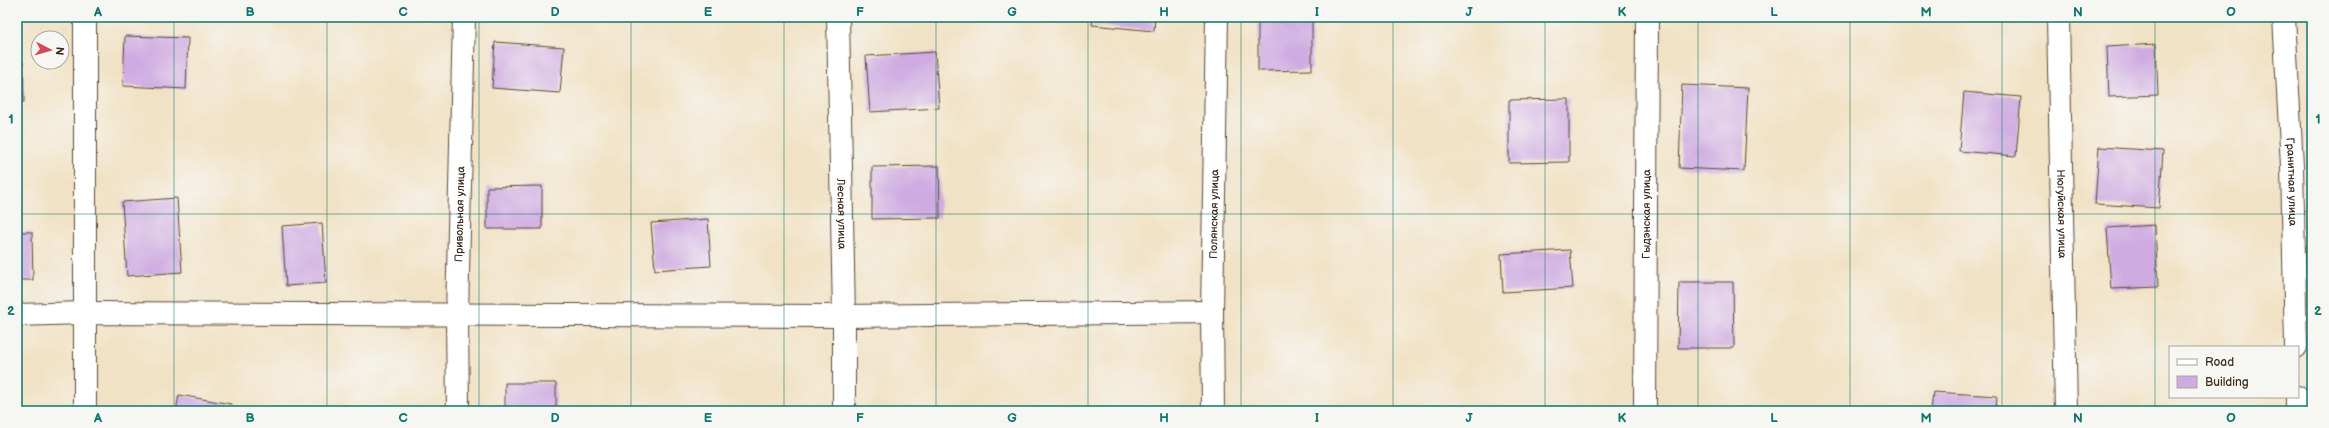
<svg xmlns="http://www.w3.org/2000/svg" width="2329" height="428" font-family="'Balsamiq Sans',sans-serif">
	<rect width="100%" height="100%" fill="#f6f6f2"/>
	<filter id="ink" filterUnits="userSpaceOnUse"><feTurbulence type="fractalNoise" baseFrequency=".025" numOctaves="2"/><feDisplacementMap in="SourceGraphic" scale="8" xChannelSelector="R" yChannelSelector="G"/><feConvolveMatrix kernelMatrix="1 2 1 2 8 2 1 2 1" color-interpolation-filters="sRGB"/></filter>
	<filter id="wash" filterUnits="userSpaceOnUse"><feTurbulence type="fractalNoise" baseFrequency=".012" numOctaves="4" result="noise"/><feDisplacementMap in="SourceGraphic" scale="16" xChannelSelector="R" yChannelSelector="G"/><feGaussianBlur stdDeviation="0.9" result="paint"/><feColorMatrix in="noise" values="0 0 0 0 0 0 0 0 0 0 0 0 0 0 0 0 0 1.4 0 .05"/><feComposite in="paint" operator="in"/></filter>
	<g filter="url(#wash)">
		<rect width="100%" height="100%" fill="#f1e2c5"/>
		<g id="blocks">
			<!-- building -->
			<path fill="#cfabe1" d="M1093,17H1155L1154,31L1092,25Z
				M1258,17H1312V70L1258,71Z
				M125,36L188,38L186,89L123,86Z
				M495,42L564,47L560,93L492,88Z
				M2156,44L2158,95L2109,97L2107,47Z
				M935,52L939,108L870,112L866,56Z
				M17,62H23L24,102H17Z
				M1682,85L1748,88L1744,171L1679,168Z
				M1964,92L2021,97L2016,156L1959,151Z
				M1569,99V162L1509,163V100Z
				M2099,147L2163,151L2159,208L2095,204Z
				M939,166L940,218L872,219V167Z
				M542,186V229H487V187Z
				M177,198L182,272L127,276L122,202Z
				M708,219L711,266L655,270L651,223Z
				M322,223L326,283L286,286L282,226Z
				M2155,225L2158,287L2111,289L2107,228Z
				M17,232H32L33,280H17Z
				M1570,250L1573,288L1503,292L1501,254Z
				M1679,282H1733L1734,348H1678Z
				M505,383H556V411H505Z
				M1933,392L1997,396L1996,411H1931Z
				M179,395L231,404L230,411H176Z"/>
		</g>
	</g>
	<g filter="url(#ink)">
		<use href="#blocks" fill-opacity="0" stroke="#564637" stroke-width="1"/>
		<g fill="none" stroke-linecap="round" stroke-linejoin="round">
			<defs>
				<g id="minor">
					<path d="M85,17V411"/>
					<path id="s1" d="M838,17L844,316V411"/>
					<path id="s2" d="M2058,17L2066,411"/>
					<path id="s3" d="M2284,17L2292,166L2296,347"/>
					<path d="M17,315L84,313L844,316L1212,312"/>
					<path d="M2297,397V411"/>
					<path id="s4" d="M458,411L457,315L464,17"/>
					<path id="s5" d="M1213,411L1212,312L1217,17"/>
					<path id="s6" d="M1645,411L1647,17"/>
				</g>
			</defs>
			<!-- minor casing -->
			<use href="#minor" stroke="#564637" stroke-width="24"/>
			<!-- minor -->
			<use href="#minor" stroke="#fff" stroke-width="22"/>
		</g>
	</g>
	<!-- grid -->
	<path fill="none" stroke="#0f766e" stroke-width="1" stroke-opacity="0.55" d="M174,17V411M327,17V411M479,17V411M631,17V411M784,17V411M936,17V411M1088,17V411M1241,17V411M1393,17V411M1545,17V411M1698,17V411M1850,17V411M2002,17V411M2155,17V411M17,214H2312"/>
	<g text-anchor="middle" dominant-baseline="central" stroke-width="3" stroke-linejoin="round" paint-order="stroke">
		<!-- street labels -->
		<g font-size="11" fill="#3b2a1e" stroke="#f6f6f2">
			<text stroke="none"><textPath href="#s3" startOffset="165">Гранитная улица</textPath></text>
			<text stroke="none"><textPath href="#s4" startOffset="197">Привольная улица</textPath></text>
			<text stroke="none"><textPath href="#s1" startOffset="197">Лесная улица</textPath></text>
			<text stroke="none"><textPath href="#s5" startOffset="197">Полянская улица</textPath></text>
			<text stroke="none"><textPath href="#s6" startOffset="197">Гыдэнская улица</textPath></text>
			<text stroke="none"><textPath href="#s2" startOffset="197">Нюгуйская улица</textPath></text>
		</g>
	</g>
	<!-- margin -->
	<rect width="2329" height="428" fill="none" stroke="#f6f6f2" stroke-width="44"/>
	<!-- legend -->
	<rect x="2169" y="346" width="130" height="52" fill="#f6f6f2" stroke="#aba49d"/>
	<rect x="2177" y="359" width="20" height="6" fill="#ffffff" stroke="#aba49d"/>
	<text x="2205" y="366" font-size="12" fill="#3b2a1e">Road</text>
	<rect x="2177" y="376" width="20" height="12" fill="#cfabe1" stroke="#aba49d"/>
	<text x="2205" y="386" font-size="12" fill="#3b2a1e">Building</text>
	<!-- north arrow -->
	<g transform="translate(50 50) rotate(96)"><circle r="19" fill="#f6f6f2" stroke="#aba49d"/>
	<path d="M0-3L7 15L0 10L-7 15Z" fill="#d1495b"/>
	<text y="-6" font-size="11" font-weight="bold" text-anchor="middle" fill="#3b2a1e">N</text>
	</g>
	<rect x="22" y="22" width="2285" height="384" fill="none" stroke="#0f766e" stroke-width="1.5"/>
	<g font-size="13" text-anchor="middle" font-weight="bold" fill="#0f766e">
		<text x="98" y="16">A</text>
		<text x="250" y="16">B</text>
		<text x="403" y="16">C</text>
		<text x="555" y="16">D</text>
		<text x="708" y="16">E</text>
		<text x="860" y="16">F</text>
		<text x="1012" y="16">G</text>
		<text x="1164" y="16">H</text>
		<text x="1317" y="16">I</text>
		<text x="1469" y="16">J</text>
		<text x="1622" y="16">K</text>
		<text x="1774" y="16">L</text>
		<text x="1926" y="16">M</text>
		<text x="2078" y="16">N</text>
		<text x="2231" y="16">O</text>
		<text x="11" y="123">1</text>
		<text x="2318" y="123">1</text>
		<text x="11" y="315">2</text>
		<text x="2318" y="315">2</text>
		<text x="98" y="422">A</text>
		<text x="250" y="422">B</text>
		<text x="403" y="422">C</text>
		<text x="555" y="422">D</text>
		<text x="708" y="422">E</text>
		<text x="860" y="422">F</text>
		<text x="1012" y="422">G</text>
		<text x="1164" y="422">H</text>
		<text x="1317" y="422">I</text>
		<text x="1469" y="422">J</text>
		<text x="1622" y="422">K</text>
		<text x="1774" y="422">L</text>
		<text x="1926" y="422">M</text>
		<text x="2078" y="422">N</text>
		<text x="2231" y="422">O</text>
	</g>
</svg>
